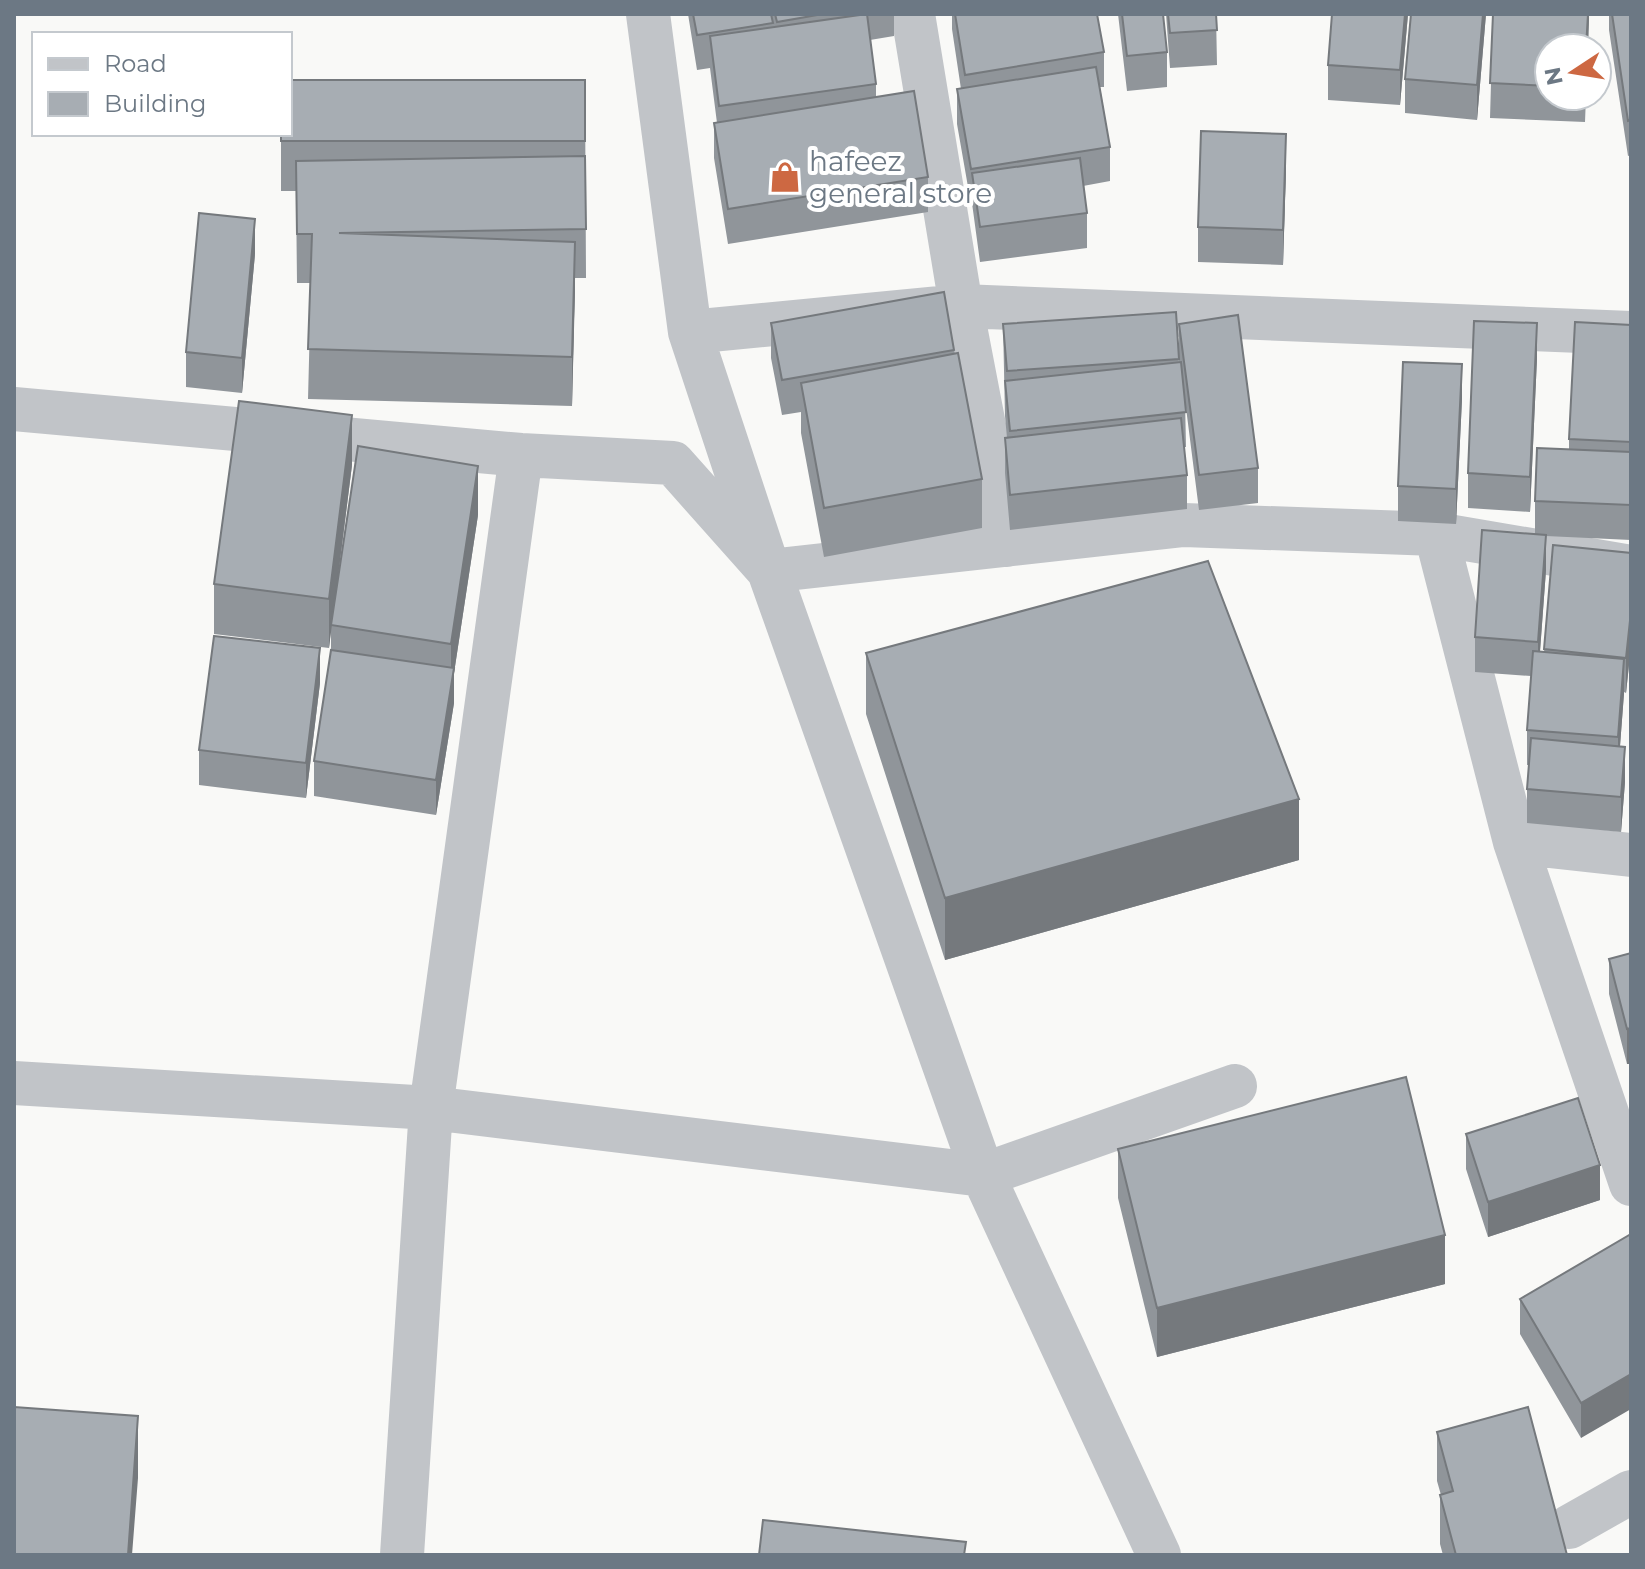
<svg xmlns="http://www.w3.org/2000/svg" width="1645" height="1569" font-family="Montserrat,sans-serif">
	<rect width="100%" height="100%" fill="#f9f9f7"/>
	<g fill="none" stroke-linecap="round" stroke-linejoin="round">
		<!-- street -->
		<path stroke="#c1c4c8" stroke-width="44" d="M648,14L690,332L769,571L983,1175L1159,1555
			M913,14L961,306L1007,545
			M690,332L961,306L1631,333
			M14,409L521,455L673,463L769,571L1184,525L1436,534L1631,567
			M1436,534L1515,842L1631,1184
			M1515,842L1631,855
			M14,1083L431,1108L983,1175L1235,1086
			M1569,1527L1631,1492
			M402,1555L431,1108L521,455"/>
	</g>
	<!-- wall -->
	<path fill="#90959a" d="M688,14H894V36L870,40L876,84V97L928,177V212L728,244L714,158V123H717L710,68L697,70Z
		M952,14H1097L1104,52V87H1100L1110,147V181L1083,186L1087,213V248L980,262L972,203L971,204L957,124V89H961L952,29Z
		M1118,14H1163L1167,52V87L1127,91Z
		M1166,14H1216L1217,65L1170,68Z
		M1408,14L1400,105L1328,100V65Z
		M1411,14H1486L1477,120L1405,113V79Z
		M1493,14H1589L1588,48H1549V96H1586L1585,122L1490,118Z
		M1609,14H1631V155L1628,156L1609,30Z
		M585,80L586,278H575L572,406L308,399L311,283H297L296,191H281V134Z
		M1286,169L1283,265L1198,262V227Z
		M255,254L242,393L186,387V352Z
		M1176,312L1179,362V324L1258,468V503L1199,510L1185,400L1186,447H1184L1187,475V509L1010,530L1005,473V438H1007L1005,416L1003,324Z
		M771,323L954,350L982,479V528L824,557L801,433V412L782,415L771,358Z
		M1631,325V540L1546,536V570L1540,652H1544L1553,545L1631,553V646L1626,693L1624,692L1620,746L1625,782L1621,832L1527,823V789L1529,765H1527V730L1531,676L1475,672V637L1535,534V501L1569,450V439Z
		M1537,358L1530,512L1468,508V473Z
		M1462,399L1456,524L1398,521V486Z
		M352,465L335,602L478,515L454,673V703L436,815L314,796V761L331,650V629L329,648L214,634V584Z
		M866,653L1299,860L945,960L866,714Z
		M320,683L306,798L199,785V750Z
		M1631,953V1077L1629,1064H1627L1609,994V959Z
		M1466,1134L1600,1200L1488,1237L1466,1169Z
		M1118,1149L1445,1284L1157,1357L1118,1198Z
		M1631,1234L1581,1438L1520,1334V1299Z
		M1437,1432L1567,1555H1443L1440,1544V1495H1441L1437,1481Z"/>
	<!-- shaded-wall -->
	<path fill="#75797d" d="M1405,14H1408L1400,105V70Z
		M1483,14H1486L1477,120V85Z
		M1588,14H1589L1588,48H1586Z
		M1286,134V169L1283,265V230Z
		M255,219V254L242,393V358Z
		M575,242V291L572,406V357Z
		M1537,323V358L1530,512V477Z
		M1462,364V399L1456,524V489Z
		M352,415V465L329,648V599Z
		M478,466V515L454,673V703L436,815V780L451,688V644Z
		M1546,535V570L1538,677V642Z
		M1631,611V646L1626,693V658Z
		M320,648V683L306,798V763Z
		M1624,659V694L1618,772V737Z
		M1625,747V782L1621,832V797Z
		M1299,799V860L945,960V898Z
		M1631,1028V1043L1629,1035V1064H1627V1029Z
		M1600,1165V1200L1488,1237V1202Z
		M1445,1235V1284L1157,1357V1308Z
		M1631,1374V1409L1581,1438V1403Z
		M138,1416V1478L132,1555H128Z"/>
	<!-- building -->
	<path fill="#a7adb3" stroke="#75797d" stroke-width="2" d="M693,14H771L773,23L697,35Z
		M775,14H823L777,22Z
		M867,14L876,84L719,106L710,36Z
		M955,14H1097L1104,52L965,75Z
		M1122,14H1163L1167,52L1127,56Z
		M1168,14H1216L1217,30L1170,33Z
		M1332,14H1405L1400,70L1328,65Z
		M1411,14H1483L1477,85L1405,79Z
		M1493,14H1588L1586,48H1549V86L1490,83Z
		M1612,14H1631V120L1628,121Z
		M1096,67L1110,147L971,169L957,89Z
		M290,80H585V141H281V134H290Z
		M914,91L928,177L728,209L714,123Z
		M1201,131L1286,134L1283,230L1198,227Z
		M585,156L586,229L339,233L575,242L572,357L308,349L312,234H297L296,161Z
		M1080,158L1087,213L980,227L972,173Z
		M199,213L255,219L242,358L186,352Z
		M944,292L954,350L782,380L771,323Z
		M1176,312L1179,359L1007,371L1003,324Z
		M1238,315L1258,468L1199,475L1179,324Z
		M1474,321L1537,323L1530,477L1468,473Z
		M1575,322L1631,325V442L1569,439Z
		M958,353L982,479L824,508L801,383Z
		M1181,362L1186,412L1010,431L1005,381Z
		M1403,362L1462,364L1456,489L1398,486Z
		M239,401L352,415L329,599L214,584Z
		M1181,418L1187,475L1010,495L1005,438Z
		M358,446L478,466L451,644L331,625Z
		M1537,448L1631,452V505L1535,501Z
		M1482,530L1546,535L1538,642L1475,637Z
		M1553,545L1631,553V611L1626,658L1544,649Z
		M1208,561L1299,799L945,898L866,653Z
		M214,636L320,648L306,763L199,750Z
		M331,650L454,668L436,780L314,761Z
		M1533,651L1624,659L1618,737L1527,730Z
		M1531,738L1625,747L1621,797L1527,789Z
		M1631,953V1028L1627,1029L1609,959Z
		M1406,1077L1445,1235L1157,1308L1118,1149Z
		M1578,1098L1600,1165L1488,1202L1466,1134Z
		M1631,1234V1374L1581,1403L1520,1299Z
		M14,1407L138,1416L128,1555H14Z
		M1528,1407L1567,1555H1456L1440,1495L1453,1491L1437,1432Z
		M763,1520L966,1542L964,1555H759Z"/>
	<!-- icons -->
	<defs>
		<symbol id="shop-bare" viewBox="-9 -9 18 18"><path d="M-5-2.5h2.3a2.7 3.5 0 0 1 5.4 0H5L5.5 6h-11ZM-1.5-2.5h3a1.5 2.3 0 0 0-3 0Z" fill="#cd6842" stroke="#fff" stroke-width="2.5" paint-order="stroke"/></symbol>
	</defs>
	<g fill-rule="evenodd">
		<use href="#shop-bare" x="763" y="155" width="44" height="44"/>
	</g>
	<g text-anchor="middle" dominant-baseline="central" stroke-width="8" stroke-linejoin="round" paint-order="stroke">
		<!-- poi labels -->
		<g font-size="28" fill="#6c7884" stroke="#fff" text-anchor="start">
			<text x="809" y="161">hafeez<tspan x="809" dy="32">general store</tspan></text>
		</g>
	</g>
	<!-- border -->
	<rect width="1645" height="1569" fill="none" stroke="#6c7884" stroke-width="32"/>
	<!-- legend -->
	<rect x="32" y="32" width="260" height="104" fill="#ffffff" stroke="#c4c9ce" stroke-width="2"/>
	<rect x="48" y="58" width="40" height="12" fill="#c1c4c8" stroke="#c4c9ce" stroke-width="2"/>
	<text x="104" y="72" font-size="24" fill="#6c7884">Road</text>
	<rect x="48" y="92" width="40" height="24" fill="#a7adb3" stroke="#c4c9ce" stroke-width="2"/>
	<text x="104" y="112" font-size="24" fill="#6c7884">Building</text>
	<!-- north arrow -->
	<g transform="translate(1573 72) rotate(258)"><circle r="38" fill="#ffffff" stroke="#c4c9ce" stroke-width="2"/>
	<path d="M0-6L14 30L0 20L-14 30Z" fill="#cd6842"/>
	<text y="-12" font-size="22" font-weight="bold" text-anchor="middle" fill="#6c7884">N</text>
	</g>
</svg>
